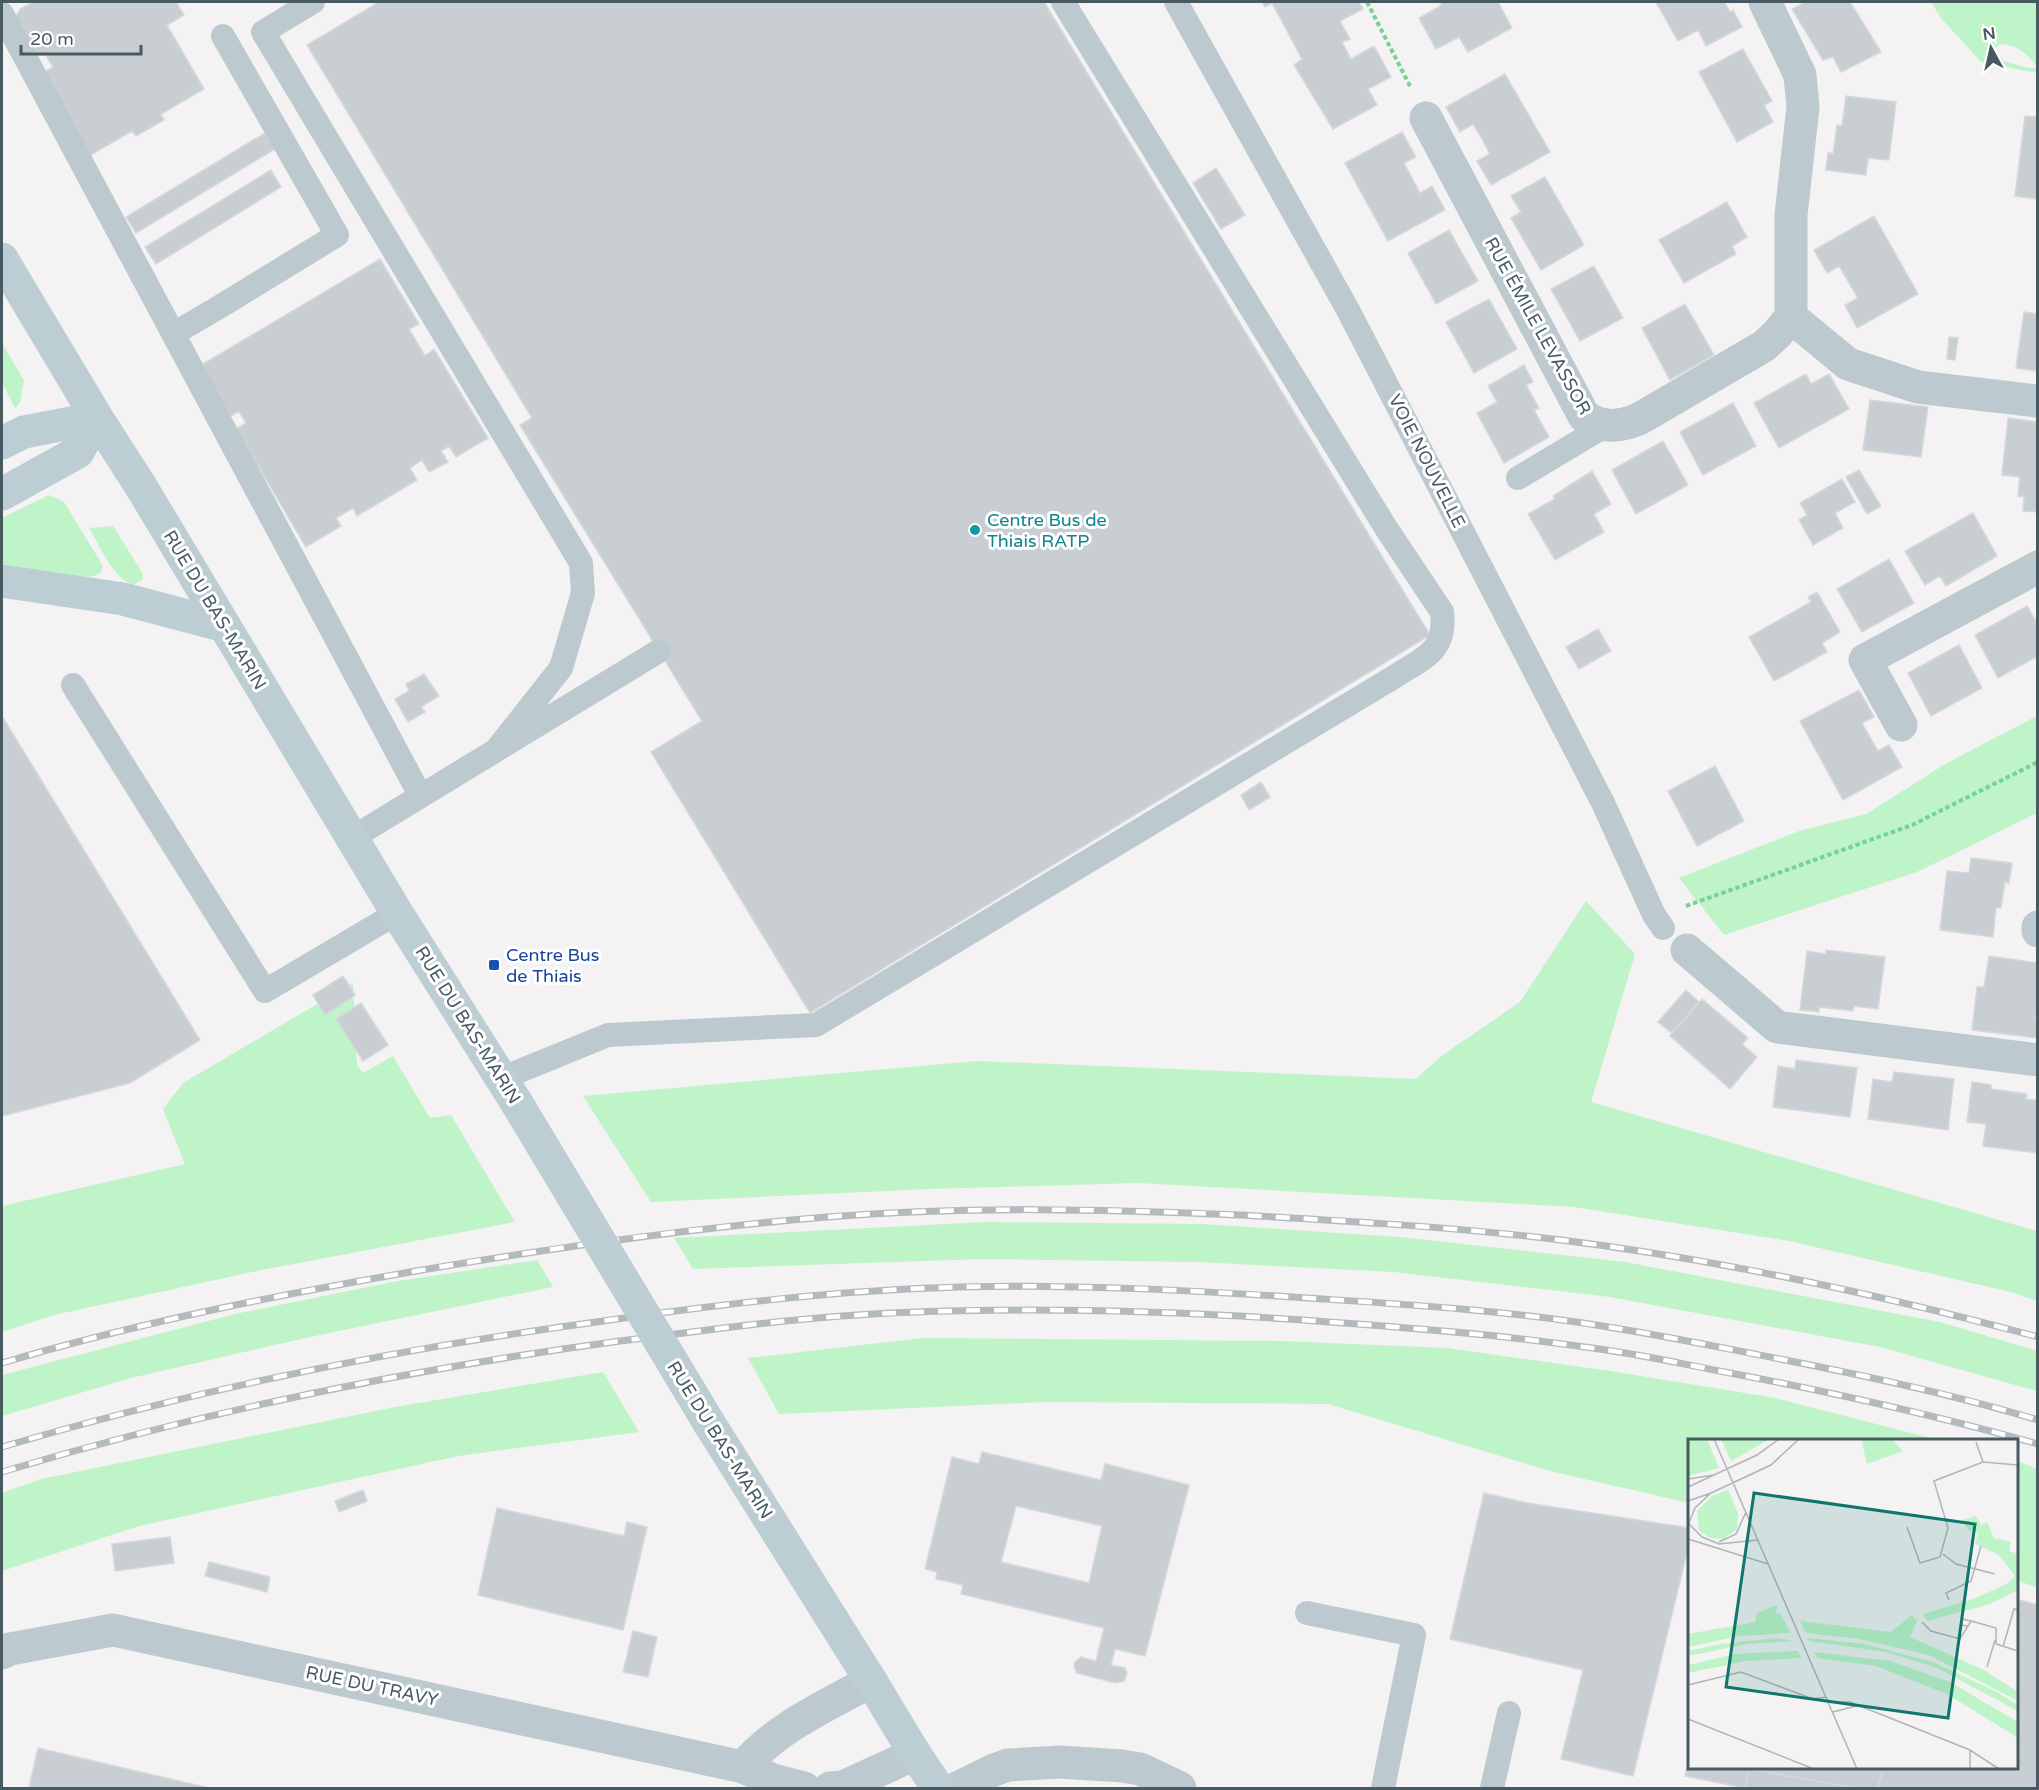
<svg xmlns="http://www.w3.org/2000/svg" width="2039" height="1790" font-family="'Varela Round',sans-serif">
	<rect width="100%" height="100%" fill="#f4f2f2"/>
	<!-- green -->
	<path fill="#bff3c8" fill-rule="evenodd" d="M1931,2H2037V73L1981,62L1941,18ZM2001,44C2017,45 2029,54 2037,68C2026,69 2015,64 2004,61L2001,57L1999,58L1992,54L1993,49Z
		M2,343L24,380L20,403L15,408L2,383Z
		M49,495L64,502L103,566C101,575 96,576 87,577L2,565V518Z
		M113,526L143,574L142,580L133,585C111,576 101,547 89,528Z
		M2037,716V813L1917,872L1724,935L1679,878L1799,831L1866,814L1947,763Z
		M1586,901L1635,954L1591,1102L2037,1231V1301L2011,1292L1789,1241L1574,1207L1139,1183L929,1189L651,1202L583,1096L977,1061L1416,1079L1440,1057L1520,1002Z
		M353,983L357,1065L363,1073L393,1056L430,1118L451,1115L515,1222L252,1272L54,1315L2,1332V1206L185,1164L163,1109L183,1083Z
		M985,1222L1202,1224L1400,1237L1625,1262L1940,1322L2037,1351V1391L1880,1347L1610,1297L1394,1272L1198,1262L983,1259L693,1269L674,1238Z
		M537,1260L553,1287L305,1338L131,1378L2,1416V1375L235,1314L392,1282Z
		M923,1338L1282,1341L1447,1348L1617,1372L1775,1398L1938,1440H1690L1689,1503L1550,1471L1328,1404L1045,1402L779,1414L748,1358Z
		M603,1372L639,1432L458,1456L139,1526L2,1571V1493L41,1479L395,1407Z
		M2017,1461L2037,1469V1588L2017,1580Z"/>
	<!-- building -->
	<path fill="#c8ced2" stroke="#d5d9dd" stroke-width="1.5" fill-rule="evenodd" d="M33,2H176L184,15L167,25L204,89L161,114L164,120L136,136L132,131L89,156L41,74L53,67L45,54L40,55L36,52L16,17L20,9Z
		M379,2H1044L1430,635L810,1013L651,752L702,721L520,425L532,418L307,45Z
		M1262,2H1359L1363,9L1340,21L1350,39L1342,42L1351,59L1374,46L1391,77L1368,89L1377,105L1333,129L1294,65L1302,59L1272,3L1265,7Z
		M1440,2H1498L1512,28L1468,52L1459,37L1436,49L1419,18L1442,5Z
		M1656,2H1724L1730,12L1733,10L1742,27L1706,46L1698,30L1678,41Z
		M1806,2H1850L1881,52L1841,72L1833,57L1823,60L1792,9Z
		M1743,49L1772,101L1764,105L1773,122L1737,142L1699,72Z
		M1505,74L1550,152L1491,185L1477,161L1490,154L1482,139L1473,124L1460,132L1446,107Z
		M1846,96L1896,102L1889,160L1868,158L1866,175L1826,170L1828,152L1833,154L1837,125L1842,126Z
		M2025,116L2038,117V199L2015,196Z
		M1402,132L1416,157L1404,163L1420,193L1432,186L1445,210L1388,241L1345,163Z
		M265,133L275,149L136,233L126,217Z
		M1216,168L1245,215L1221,229L1193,183Z
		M271,170L281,187L156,264L145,247Z
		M1545,177L1584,245L1541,270L1511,218L1521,212L1511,196Z
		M1727,202L1747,237L1732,246L1736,254L1684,283L1659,240Z
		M1874,216L1918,294L1857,328L1845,305L1858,298L1839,266L1827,273L1814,250Z
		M1449,230L1478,281L1436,304L1408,253Z
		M380,259L419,324L409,329L425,356L434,349L488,438L456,457L449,446L441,451L448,462L429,472L422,460L410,468L417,480L357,516L353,508L336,518L341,526L306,547L236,429L246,423L239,411L228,418L198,367Z
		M1594,266L1623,318L1580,341L1551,289Z
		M1489,299L1517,349L1474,373L1446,322Z
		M1685,304L1714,355L1670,380L1642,328Z
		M2024,312L2038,314V371L2016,368Z
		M1949,337L1958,338L1955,360L1947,359Z
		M1524,365L1533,382L1526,385L1539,408L1534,410L1549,437L1504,463L1477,413L1497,402L1488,386Z
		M1806,374L1811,384L1829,374L1849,409L1779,448L1754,403Z
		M1870,400L1928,407L1921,457L1863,450Z
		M1733,403L1756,446L1703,475L1680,432Z
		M2008,418L2038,422V512L2023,511L2024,497L2018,496L2020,477L2002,475Z
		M1663,441L1688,485L1636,514L1612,470Z
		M1859,470L1881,506L1867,514L1846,477Z
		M1592,471L1611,504L1594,514L1604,532L1555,560L1528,514L1555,499L1553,496Z
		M1842,479L1855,502L1835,513L1843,528L1813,545L1799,520L1807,515L1800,503Z
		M1973,513L1997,556L1946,586L1940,576L1925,585L1905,551Z
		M1889,559L1914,603L1862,632L1837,589Z
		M1817,592L1840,632L1822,643L1827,652L1774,681L1749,637L1811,602L1808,597Z
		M2027,606L2038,625V656L1998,678L1975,635Z
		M1598,629L1611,651L1579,669L1566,647Z
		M1959,645L1982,688L1931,716L1908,673Z
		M424,674L439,696L421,707L425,712L408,722L395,699L409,691L406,684Z
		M1859,690L1874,717L1862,723L1878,751L1889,745L1902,767L1843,800L1800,721Z
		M2,716L200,1040L130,1083L2,1116Z
		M1715,766L1744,821L1697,846L1668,791Z
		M1261,782L1270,797L1249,810L1241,795Z
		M1971,858L2012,863L2009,883L2005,882L2001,908H1996L1993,937L1940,930L1947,871L1969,873Z
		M1826,950L1885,957L1878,1009L1854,1006L1853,1011L1819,1007V1012L1800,1010L1807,951L1826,954Z
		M1989,956L2038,963V1004L2035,1019H2038V1038L1972,1030L1977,987H1984Z
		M343,976L355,995L325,1015L313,995Z
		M1686,990L1699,1002L1672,1033L1658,1022Z
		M1702,999L1748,1038L1742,1044L1757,1057L1730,1089L1670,1036Z
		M361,1003L388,1045L363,1061L336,1019Z
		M1796,1060L1857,1068L1850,1117L1773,1107L1778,1066L1795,1069Z
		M1894,1072L1954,1079L1948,1130L1868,1119L1873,1079L1892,1082Z
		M1972,1082L1991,1085V1089L2027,1094L2026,1099L2038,1100V1153L1983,1146L1986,1124L1967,1122Z
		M982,1452L1101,1480L1105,1464L1189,1485L1145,1656L1115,1649L1111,1665L1125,1668L1127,1674L1124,1681L1115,1683L1077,1673L1074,1667L1075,1662L1081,1657L1096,1661L1104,1628L961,1594L963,1585L936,1579L937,1572L925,1569L952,1457L979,1464ZM1016,1506L1102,1526L1089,1583L1001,1562Z
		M363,1490L367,1501L339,1512L335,1501Z
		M1484,1493L1527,1503L1690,1528V1540L1633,1776L1561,1759L1583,1670L1450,1639Z
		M497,1508L624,1536L627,1522L647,1527L623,1630L478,1595Z
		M170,1537L174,1563L115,1571L112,1544Z
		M209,1562L270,1577L267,1592L205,1576Z
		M2016,1599L2038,1605V1788H1878L1883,1768H2016Z
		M633,1631L657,1637L648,1677L623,1672Z
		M38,1748L209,1788H29Z
		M1690,1753V1768H1883L1878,1788H1856L1749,1769L1745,1788L1685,1776Z
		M1749,1769L1856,1788H1745Z"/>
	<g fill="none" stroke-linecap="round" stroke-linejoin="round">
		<!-- path -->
		<path stroke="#74d491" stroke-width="4" stroke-dasharray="4.5 3" stroke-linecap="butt" d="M1367,2L1410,86
			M1686,906L1912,825L2038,762"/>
		<!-- lane -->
		<path stroke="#bccacf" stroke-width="24" d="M313,2L263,32L581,563L583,593L561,668L497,749
			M1176,2L1348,310L1603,803L1654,915L1663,928
			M2,14L420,795
			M173,334L216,309L337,235L223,36
			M1518,478L1605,426
			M73,685L265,991L397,913
			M352,838L659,651
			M500,1079L608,1035L816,1025L1394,677C1423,658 1447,652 1442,612L1386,528L1063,2
			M1307,1613L1414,1635L1383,1788
			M1492,1788L1509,1713"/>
		<!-- street -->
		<path stroke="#bccacf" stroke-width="33" d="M1426,118L1584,416C1602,429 1619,427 1639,419L1764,346L1777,334L1791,317V215L1803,107L1800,75L1765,2
			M1791,317L1848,364L1918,387L2038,401
			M1901,725L1865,660L2038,567
			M2038,927V931
			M1687,950L1777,1027L2038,1060
			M2,1653L10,1649L113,1630L743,1767L773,1780L804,1788
			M743,1767C777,1727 826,1706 871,1681
			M830,1788L843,1787L915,1754
			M957,1788L994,1770L1008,1765L1059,1762L1122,1766L1140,1769L1180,1788"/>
		<!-- secondary -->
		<path stroke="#bccdd4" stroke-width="33" d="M2,259L97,418L140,485L397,913L518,1105
			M2,443L24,432L97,418
			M2,494L78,452L97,418
			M2,581L123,599L225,626
			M709,1423L871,1681L915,1754L938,1788"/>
		<defs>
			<path id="rail" d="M2,1363C137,1323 277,1295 416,1271C552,1248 689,1228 827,1217C964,1206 1103,1209 1241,1215C1348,1221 1455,1227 1561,1240C1722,1260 1881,1295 2038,1337
				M2,1447C194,1390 391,1350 589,1323C713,1305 836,1290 961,1287C1082,1284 1203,1291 1323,1299C1416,1305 1510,1311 1602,1326C1660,1335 1718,1347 1775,1358C1863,1375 1952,1394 2038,1420
				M2,1472C204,1411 411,1369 620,1341C699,1331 778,1320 857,1315C1005,1306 1154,1310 1303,1320C1399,1327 1496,1334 1592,1348C1640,1354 1687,1365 1735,1374C1836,1393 1938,1416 2038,1444"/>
		</defs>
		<!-- rail casing -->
		<use href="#rail" stroke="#b3b9bc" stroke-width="7"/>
		<!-- rail -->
		<use href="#rail" stroke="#fff" stroke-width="4.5" stroke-dasharray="14" stroke-linecap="butt"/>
		<!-- secondary-bridge -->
		<path stroke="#bccdd4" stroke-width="33" d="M518,1105L709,1423"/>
	</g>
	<!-- markers -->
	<circle fill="#0f9aa8" stroke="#fff" stroke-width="2" cx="975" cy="530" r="6"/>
	<rect fill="#1a4fb4" stroke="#fff" stroke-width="2" x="488" y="959" width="12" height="12" rx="3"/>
	<g text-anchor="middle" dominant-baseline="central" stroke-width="6" stroke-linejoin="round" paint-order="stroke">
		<!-- street labels -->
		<g font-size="18" fill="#485a61" stroke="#fff">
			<text transform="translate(1538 326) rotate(61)">RUE ÉMILE LEVASSOR</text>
			<text transform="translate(1427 461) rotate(63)">VOIE NOUVELLE</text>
			<text transform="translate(215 610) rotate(59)">RUE DU BAS-MARIN</text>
			<text transform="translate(468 1025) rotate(58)">RUE DU BAS-MARIN</text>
			<text transform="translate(720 1440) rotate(58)">RUE DU BAS-MARIN</text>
			<text transform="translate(372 1686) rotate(12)">RUE DU TRAVY</text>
		</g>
		<!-- culture labels -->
		<g font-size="18" fill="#0d838f" stroke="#fff" text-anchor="start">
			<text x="987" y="520">Centre Bus de<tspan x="987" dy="21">Thiais RATP</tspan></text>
		</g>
		<!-- transit labels -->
		<g font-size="18" fill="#164399" stroke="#fff" text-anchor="start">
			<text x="506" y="955">Centre Bus<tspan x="506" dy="21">de Thiais</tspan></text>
		</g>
	</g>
	<!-- overview -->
	<g transform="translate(1688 1439)">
		<rect width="330" height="330" fill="#f4f2f2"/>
		<path d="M0,0H19L31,29L0,37ZM33,0H82L43,22ZM173,0H204L215,12L179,25ZM40,51L50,74L49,90L35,100L22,99L11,91L9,72L24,57ZM288,77L293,86L299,83L306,99L323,103L321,112L330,115V151L299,166L239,182L235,175L285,160L319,145L327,137L311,116L287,105L290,94L280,91L274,81ZM89,166L88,175L92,174L103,194L51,197L0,208V195L67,183L69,174ZM224,176L229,182L222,198L296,231L330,253V262L241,216L171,200L118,194L112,182L203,193ZM89,199L106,202L59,205L0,217V212L33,205ZM120,199L177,205L245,223L307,252L330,266V272L249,229L198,213L121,202ZM110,212L113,219L57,222L0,234V226L47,215ZM126,213L202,222L262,243L330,283V299L259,255L188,227L129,219Z" fill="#bff3c8"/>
		<path fill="none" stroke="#afb5b8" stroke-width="1.5" d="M26,0L169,330M288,3L295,23M0,40L26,36L69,16L91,0M0,48L26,36M0,62L23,54M0,84L14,98L31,105L70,101M0,86L7,69L23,54L83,26L111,0M219,88L232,124L252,118L260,89L246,42L295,23L330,26M0,100L80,125M31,103L48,95L58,73M255,115L268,125L307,135M261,161L258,154L283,142L293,107M234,183L243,192L272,200L283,182L308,189V205L330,212M279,187L273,186L274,180L283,182M315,208L326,170L330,171M299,228L307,201M0,246L53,233L125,260L138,258M141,263H162L282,311L311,330M145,273L168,267M0,280L126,330M282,330V311"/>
		<path fill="#0f766e" fill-opacity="0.15" stroke="#0f766e" stroke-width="3" d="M66,54L287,85L260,279L38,248Z"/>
		<rect width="330" height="330" fill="none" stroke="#485a61" stroke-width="3"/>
	</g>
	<!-- border -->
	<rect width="2039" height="1790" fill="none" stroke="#485a61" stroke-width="6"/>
	<!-- north arrow -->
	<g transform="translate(1991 48) rotate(352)" stroke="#ffffff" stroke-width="4.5" paint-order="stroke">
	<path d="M0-4.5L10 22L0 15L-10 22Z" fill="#485a61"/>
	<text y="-9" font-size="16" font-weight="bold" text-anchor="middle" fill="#485a61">N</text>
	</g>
	<!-- scale -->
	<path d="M21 45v9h120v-9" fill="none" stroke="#485a61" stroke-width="3"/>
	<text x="30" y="45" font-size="18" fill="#485a61" stroke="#ffffff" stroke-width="4.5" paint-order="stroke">20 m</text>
</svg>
